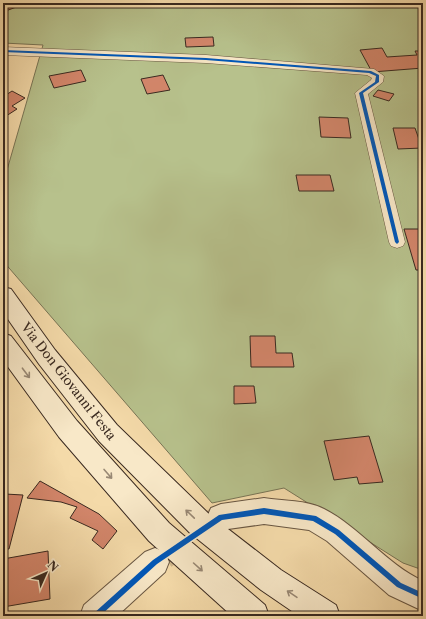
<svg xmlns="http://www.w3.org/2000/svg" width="426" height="619" font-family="'Libre Caslon Text',serif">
	<rect width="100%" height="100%" fill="#f5dbaa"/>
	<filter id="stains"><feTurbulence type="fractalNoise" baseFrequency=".005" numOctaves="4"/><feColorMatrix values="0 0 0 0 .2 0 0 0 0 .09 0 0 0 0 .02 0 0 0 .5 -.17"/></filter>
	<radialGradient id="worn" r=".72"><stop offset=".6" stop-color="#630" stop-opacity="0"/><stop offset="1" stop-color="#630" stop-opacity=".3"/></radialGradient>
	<!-- green -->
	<path fill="#b7c18c" stroke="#787556" d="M3,3H423V570L403,563L284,488L212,503L3,261V184L43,45L3,43Z"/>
	<!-- building -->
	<path fill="#d3866b" stroke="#392920" d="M3,3H15L19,6L3,12Z
		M213,37L214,46L186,47L185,38Z
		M382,48L387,57L417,55L415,51H423V68L372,72L360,50Z
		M81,70L86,81L54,88L49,76Z
		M163,75L170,90L147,94L141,79Z
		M378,90L394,94L389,101L373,96Z
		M12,91L25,98L12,106L17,109L3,118V97Z
		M319,117L348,118L351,138L321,137Z
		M393,128H415L422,148L398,149Z
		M296,175H330L334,191H299Z
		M404,229H423V270H416Z
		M250,336H275L276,353H292L294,367H251Z
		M234,386H254L256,403L234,404Z
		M369,436L383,482L359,484L357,477L334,480L324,441Z
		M40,481L99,514L117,531L103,549L92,540L98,531L70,518L77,507L61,502L27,498Z
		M5,494L23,495L9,549H3V501Z
		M48,551L50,599L3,607V559Z"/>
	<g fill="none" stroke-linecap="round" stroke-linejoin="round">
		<!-- tertiary-tunnel -->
		<path stroke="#cfb78e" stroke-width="26" stroke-dasharray="26 13" stroke-linecap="butt" d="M164,556L218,519"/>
		<defs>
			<path id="minor" d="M3,47L206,55L374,69L384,76L383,82L368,94L405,242L403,246L397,248L391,246L389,242L355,93L371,80L372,78L367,75L206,63L3,55Z"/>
			<path id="tertiary" d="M264,498C283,501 307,500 324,509C361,528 386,564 423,581V611L389,595L327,541L309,530L264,524L221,530L211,526L207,517L211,508L221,504Z
				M155,548L165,552L169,562L165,572L117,616H80L84,605L145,552Z"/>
			<path id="secondary" d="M3,287L11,289L55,350L117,425L210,515L281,570L336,605L340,616H299L261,590L190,533L99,441L39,364L3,312Z
				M3,333L11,336L77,421L169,523L265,605L269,616H232L149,541L59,437L3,360Z"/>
		</defs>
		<!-- minor casing -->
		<use href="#minor" stroke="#685642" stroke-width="1"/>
		<!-- tertiary casing -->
		<use href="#tertiary" stroke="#685642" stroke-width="2"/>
		<!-- secondary casing -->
		<use href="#secondary" stroke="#392920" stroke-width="2"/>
		<!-- minor -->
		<use href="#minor" fill="#f8e8c8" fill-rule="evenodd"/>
		<!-- tertiary -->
		<use href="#tertiary" fill="#f8e8c8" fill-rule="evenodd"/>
		<!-- secondary -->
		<use href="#secondary" fill="#f8e8c8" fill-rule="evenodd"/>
		<defs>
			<path id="cycleway" d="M3,50L206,58L371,71L379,75V82L363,93L399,242L397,244L395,242L359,93L375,82L376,76L369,73L206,60L3,52Z
				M264,508L316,516L339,530L401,583L423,593V599L397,587L335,534L313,521L264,514L222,520L157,564L100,616H92L93,614L153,560L219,515Z"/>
		</defs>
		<!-- cycleway casing -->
		<use href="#cycleway" stroke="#f8e8c8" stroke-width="3"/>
		<!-- cycleway -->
		<use href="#cycleway" fill="#0057b8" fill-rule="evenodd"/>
	</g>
	<!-- one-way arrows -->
	<defs><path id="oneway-shaft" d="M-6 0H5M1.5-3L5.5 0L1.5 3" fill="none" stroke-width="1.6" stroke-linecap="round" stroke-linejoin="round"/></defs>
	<g stroke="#988874">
		<use href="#oneway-shaft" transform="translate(26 373) rotate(53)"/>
		<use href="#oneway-shaft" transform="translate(108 474) rotate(49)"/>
		<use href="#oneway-shaft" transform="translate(190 514) rotate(-136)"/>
		<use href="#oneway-shaft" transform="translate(198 567) rotate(42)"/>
		<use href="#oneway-shaft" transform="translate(292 594) rotate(-146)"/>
	</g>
	<g text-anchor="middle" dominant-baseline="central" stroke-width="3" stroke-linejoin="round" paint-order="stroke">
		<!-- street labels -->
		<g font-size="13" fill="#392920" stroke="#f8e8c8">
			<text transform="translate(69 381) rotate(52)">Via Don Giovanni Festa</text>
		</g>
	</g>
	<!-- margin -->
	<rect width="426" height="619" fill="none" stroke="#f5dbaa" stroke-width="16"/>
	<rect x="4" y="4" width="418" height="611" fill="none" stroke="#392920" stroke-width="2"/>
	<rect x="8" y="8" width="410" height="603" fill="none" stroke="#392920"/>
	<!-- north arrow -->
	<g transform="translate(46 573) rotate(45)" stroke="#f8e8c8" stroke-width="3" paint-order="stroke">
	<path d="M0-3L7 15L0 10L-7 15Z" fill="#392920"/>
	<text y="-6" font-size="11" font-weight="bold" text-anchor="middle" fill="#392920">N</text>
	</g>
	<rect width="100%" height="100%" filter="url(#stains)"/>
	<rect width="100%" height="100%" fill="url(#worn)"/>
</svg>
